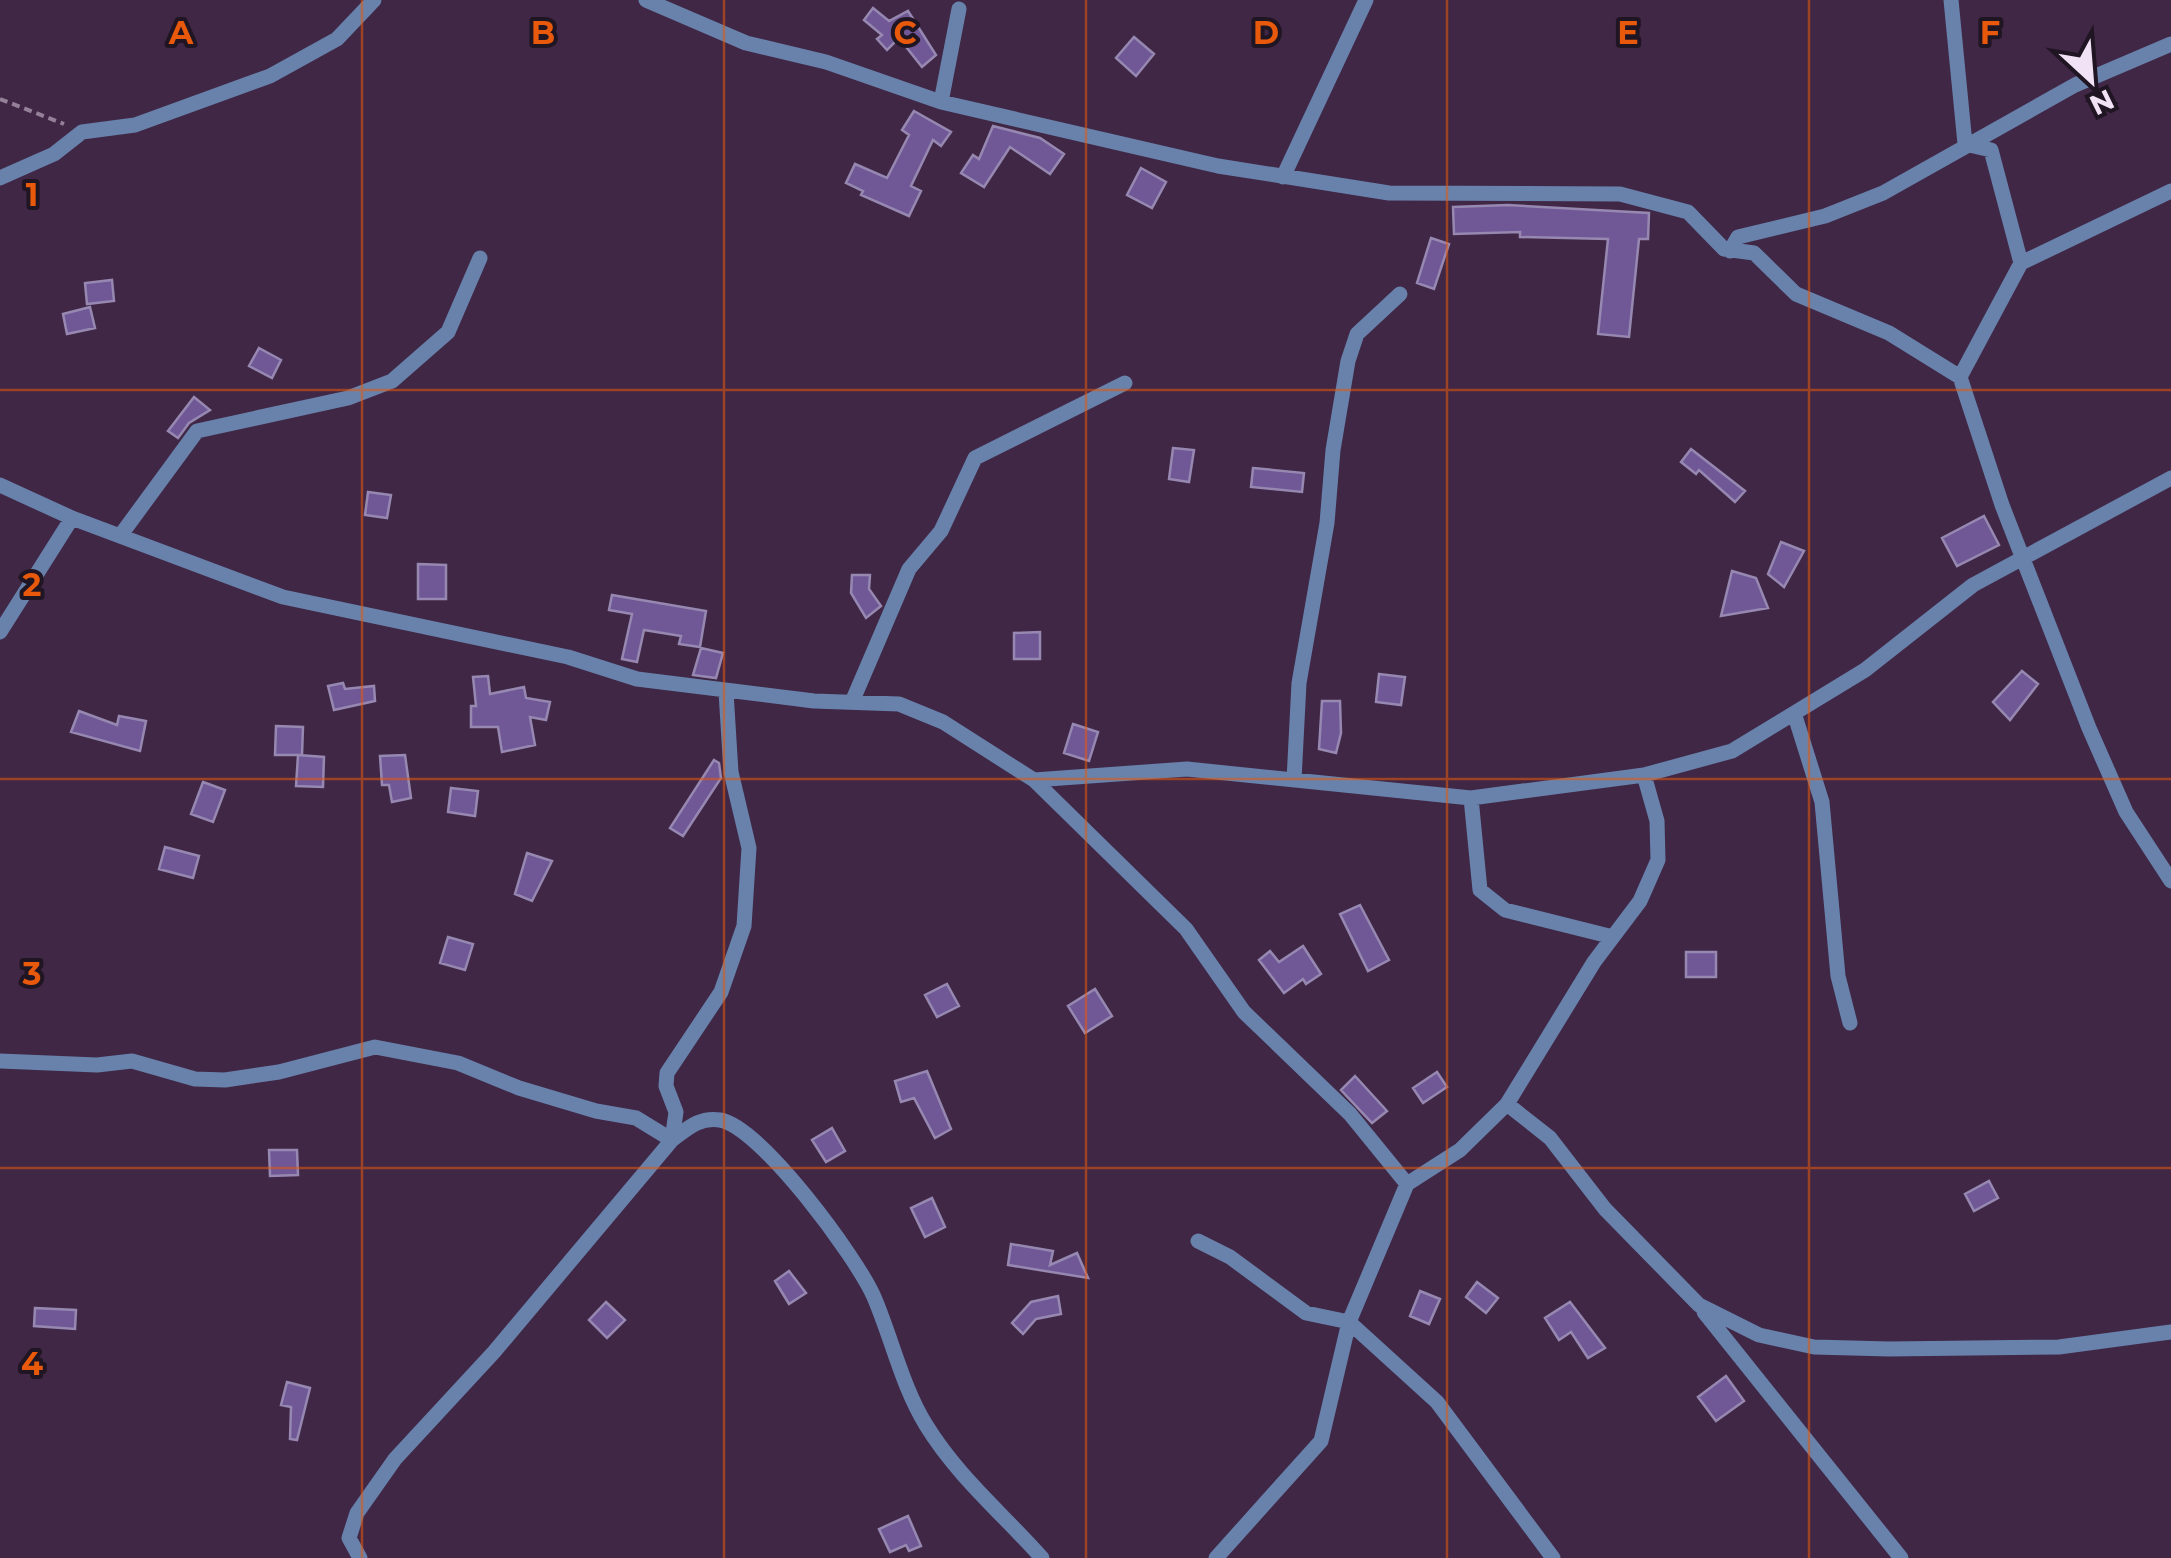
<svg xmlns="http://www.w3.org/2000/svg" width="2171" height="1558" font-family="Montserrat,sans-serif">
	<rect width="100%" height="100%" fill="#402745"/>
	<!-- building -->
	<path fill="#705897" stroke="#9688b1" stroke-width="2.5" d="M873,8L889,21L908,11L936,55L922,67L899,38L887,50L877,39L882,35L864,20Z
		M1134,37L1154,54L1136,76L1116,58Z
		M914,111L951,132L941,146L933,140L911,186L921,191L909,216L861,195L863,191L846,183L855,164L887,178L909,135L902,130Z
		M993,126L1040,138L1064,154L1050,174L1010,147L984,187L961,173L973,155L979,159Z
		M1141,168L1166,182L1152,208L1127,195Z
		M1508,205L1649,213L1648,239H1639L1629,337L1598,334L1608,239L1520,237V232L1454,234L1453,207Z
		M1431,238L1449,244L1434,289L1417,283Z
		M112,280L114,301L87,304L85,283Z
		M90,307L95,328L67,334L63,314Z
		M259,348L281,360L272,378L249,366Z
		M194,397L210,410L189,423L178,438L168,431Z
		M1173,448L1194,450L1189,482L1169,479Z
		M1691,449L1745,491L1735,502L1699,470L1696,474L1681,462Z
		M1253,468L1304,473L1302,492L1251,487Z
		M368,492L391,495L387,518L365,515Z
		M1984,516L1999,545L1957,566L1942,538Z
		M1781,542L1804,551L1784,587L1768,574Z
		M418,564L446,565V599H418Z
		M1732,571L1756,578L1768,608L1721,616Z
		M852,575H870L869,589L881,606L866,618L851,593Z
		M612,595L706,611L700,647L679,644L681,636L644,630L637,662L622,659L632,614L609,610Z
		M1040,632V659H1014V633Z
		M701,648L723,653L716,678L693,675Z
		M2022,671L2038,684L2010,720L1993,702Z
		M1379,674L1405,677L1401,705L1376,702Z
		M488,676L490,694L524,687L526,698L550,702L546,720L530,717L535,745L502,752L498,727H471V706H476L473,677Z
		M343,683L345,689L374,686L375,701L334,710L328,686Z
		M1322,701H1340L1341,733L1336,753L1319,749Z
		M79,711L117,725L119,716L146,721L140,751L71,732Z
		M1073,724L1098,732L1089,761L1064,753Z
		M276,726L303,727L302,755H275Z
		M298,755L324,757L323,787L296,786Z
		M405,755L411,798L392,802L389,785H382L380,756Z
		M714,760L719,763L721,778L683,836L670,828Z
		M203,782L225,790L213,822L191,814Z
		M451,788L478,791L475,816L448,812Z
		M165,847L199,856L193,878L159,869Z
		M527,853L552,861L532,901L515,894Z
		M1360,905L1389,960L1368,971L1340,914Z
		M448,937L473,944L465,970L440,963Z
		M1303,946L1321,974L1306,984L1303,979L1284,993L1259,960L1270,951L1279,962Z
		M1686,952H1716V977H1686Z
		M947,984L959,1006L937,1017L925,995Z
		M1095,989L1112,1016L1085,1033L1068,1006Z
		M927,1071L951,1129L935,1138L914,1098L901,1102L895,1081Z
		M1437,1072L1447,1087L1423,1103L1413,1088Z
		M1355,1076L1387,1111L1372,1123L1341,1090Z
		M832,1128L845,1151L826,1162L812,1140Z
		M269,1150H297L298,1175L270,1176Z
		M1989,1181L1998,1198L1974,1211L1965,1194Z
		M932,1198L945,1227L925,1237L911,1208Z
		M1011,1244L1053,1251L1050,1265L1077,1253L1088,1278L1008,1265Z
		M789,1271L806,1293L789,1304L775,1281Z
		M1477,1282L1498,1298L1486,1313L1466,1297Z
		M1420,1291L1440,1299L1429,1324L1410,1316Z
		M1058,1296L1061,1314L1036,1319L1023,1334L1012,1323L1031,1302Z
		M606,1302L625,1320L607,1338L589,1320Z
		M1570,1302L1605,1348L1588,1358L1571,1332L1559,1340L1545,1318Z
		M35,1308L76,1310L75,1329L34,1326Z
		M1726,1376L1744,1401L1716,1421L1698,1397Z
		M287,1382L310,1388L297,1440L290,1439L291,1407L281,1405Z
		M908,1516L921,1546L909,1551L906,1545L890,1552L879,1529Z"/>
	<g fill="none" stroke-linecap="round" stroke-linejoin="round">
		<!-- path -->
		<path stroke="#958099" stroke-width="4" stroke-dasharray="8 5" stroke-linecap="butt" d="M0,99L64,124"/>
		<!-- street -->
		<path stroke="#6882ac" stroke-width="15" d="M646,0L746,43L826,62L941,102L1218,166L1389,193L1620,194L1688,212L1724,249L1754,253L1796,294L1889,333L1960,377
			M1951,0L1965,144L1991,150L2021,263L1960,377L2002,505L2089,728L2126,812L2171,881
			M941,102L959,9
			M1283,177L1366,0
			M0,178L54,154L82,132L135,125L270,76L337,39L374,0
			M1730,251L1738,237L1825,216L1883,193L2075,85L2171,44
			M2021,263L2171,191
			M0,485L72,518L283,597L568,657L637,679L814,701L899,704L943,722L1034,780L1187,769L1471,798L1644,775L1732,751L1865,670L1973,585L2171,478
			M120,536L197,431L348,398L392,381L448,332L480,258
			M0,632L72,518
			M852,702L909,569L941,531L975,458L1125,383
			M1795,716L1822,802L1838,976L1850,1023
			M1034,780L1186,929L1244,1012L1350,1114L1407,1184
			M1294,780L1299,683L1327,523L1333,450L1348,361L1357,334L1400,294
			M1471,798L1480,890L1505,910L1613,937
			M0,1061L97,1065L132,1061L195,1079L225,1080L279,1072L375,1047L458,1063L519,1088L596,1111L636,1118L672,1140
			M1507,1104L1550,1138L1605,1209L1699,1305L1759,1335L1814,1347L1889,1349L2059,1347L2171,1332
			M672,1140L676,1112L666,1086L667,1073L721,992L744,926L749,848L731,772L726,692
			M1198,1241L1230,1257L1306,1313L1349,1322L1437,1402L1553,1558
			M1704,1312L1901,1558
			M360,1558L349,1538L357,1513L395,1459L494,1352L672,1140C688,1128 699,1117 720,1120C761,1127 857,1258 874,1297C892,1339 902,1386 926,1425C958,1477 1002,1513 1042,1558
			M1216,1558L1321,1441L1349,1322L1407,1184L1460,1150L1507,1104L1594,962L1640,901L1658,860L1657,821L1644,775"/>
	</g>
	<!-- grid -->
	<path fill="none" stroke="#e8590c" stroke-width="2.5" stroke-opacity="0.55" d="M362,0V1558M724,0V1558M1086,0V1558M1447,0V1558M1809,0V1558M0,390H2171M0,779H2171M0,1168H2171"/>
	<g font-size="32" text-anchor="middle" font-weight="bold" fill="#e8590c" stroke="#201522" stroke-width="8" stroke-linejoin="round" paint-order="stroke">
		<text x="181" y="44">A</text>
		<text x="543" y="44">B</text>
		<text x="905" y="44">C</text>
		<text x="1266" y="44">D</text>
		<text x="1628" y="44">E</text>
		<text x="1990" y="44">F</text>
		<text x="32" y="206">1</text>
		<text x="32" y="596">2</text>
		<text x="32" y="985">3</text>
		<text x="32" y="1375">4</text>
	</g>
	<!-- north arrow -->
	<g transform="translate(2091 80) rotate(154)" stroke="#201522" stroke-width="8" paint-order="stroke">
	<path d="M0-8L18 38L0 25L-18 38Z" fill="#f2e2f5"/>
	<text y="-15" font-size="28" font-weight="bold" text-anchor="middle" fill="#f2e2f5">N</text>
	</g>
</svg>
